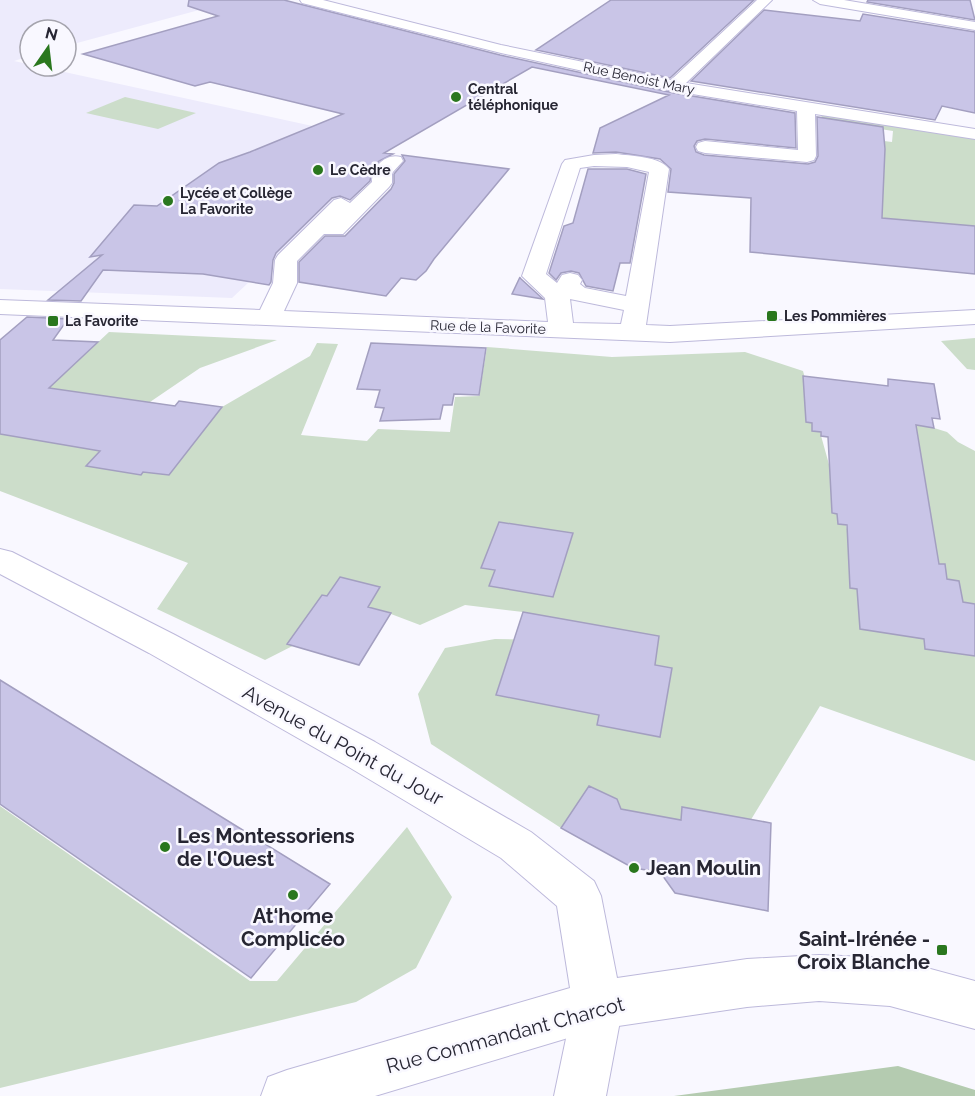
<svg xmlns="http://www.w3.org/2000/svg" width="975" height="1096" font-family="Raleway,sans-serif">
	<rect width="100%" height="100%" fill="#f9f8ff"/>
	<!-- built -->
	<path fill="#edebfc" d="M0,0H236L66,46V30H30V56L14,61L317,127L400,141L232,298L0,289Z"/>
	<!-- green -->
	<path fill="#ccddca" d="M125,97L196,113L158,129L86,113Z
		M821,112L975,137V226L882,218L883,194L867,193L884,141L892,142L893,131L822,120Z
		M109,332L277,340L200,368L150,402L175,406L179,401L222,407L310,356L317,343L338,344L301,435L367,441L378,429L450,432L455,397L479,396L487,347L612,357L745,352L803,371L872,619L900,423L934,428L947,432L958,442L975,451V761L820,706L741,836L561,828L431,744L418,694L445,648L495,639L546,640L523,612L465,605L420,625L391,614L322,631L265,660L157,609L188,563L0,491V434Z
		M975,338V370L967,369L941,341Z
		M0,806L250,981H277L407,827L452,897L416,968L356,1002L0,1088Z"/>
	<!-- forest -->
	<path fill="#b4cbb0" d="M898,1066L975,1090V1096H674Z"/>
	<!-- building -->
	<path fill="#c9c5e7" stroke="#a39fc0" stroke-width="1.5" d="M189,0H284L500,55L674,93L795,113L796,148L705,139L697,141L694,146L696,152L704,155L808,164L815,162L818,156L817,117L883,127L885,149L882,218L975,226V274L750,252L751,198L668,192L671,169L660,159L616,152L593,153L600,128L669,95L532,67L384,153L393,154L379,161L372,170L370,181L350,200L340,196L332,198L276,253L273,260L271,282L269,285L203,274L103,270L81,301L48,300L102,255L90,257L134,205L157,206L219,163L250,152L343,114L210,82L195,86L83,54L218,16L188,6Z
		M611,0H754L670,78L536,50Z
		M868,0H970L975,20L867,2Z
		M764,10L860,21L863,14L975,32V113L942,106L935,120L691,81Z
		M402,155L509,169L434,259L426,271L416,280L401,278L386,296L299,282V262L325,236H345L391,189L394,183V174L405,161Z
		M588,169H627L646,174L630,263H620L613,291L586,286L579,273L571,271L561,273L556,280L549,273L564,226L573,223Z
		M520,277V278L543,299L512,294Z
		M27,317L68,319L53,340L98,342L49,388L175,406L179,401L222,407L169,475L143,472L141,475L86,466L100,451L0,434V340Z
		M371,343L486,348L479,395L454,394L452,405H443L440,419L380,421L384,408L375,407L380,390L357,389Z
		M803,376L888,386V379L934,384L940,419L932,418L934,428L916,425L939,564H945L947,579L959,581L963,602L975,604V656L925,649L924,639L860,629L857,589L850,588L847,525L838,524L837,514L832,513L828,437L821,436V432L812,431V423L806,422Z
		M499,522L573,533L553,597L489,586L495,570L481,568Z
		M340,577L380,587L368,607L391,613L359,665L287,644L322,595L327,596Z
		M523,612L659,636L655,665L672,668L660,737L597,725L599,715L496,695Z
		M0,680L330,884L251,978L0,804Z
		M589,786L617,799L621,809L681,820L682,807L771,823L768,911L675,893L660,872L633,868L561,828Z"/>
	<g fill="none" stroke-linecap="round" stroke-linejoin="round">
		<defs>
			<path id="minor" d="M300,0H323L501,45L671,80L757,0H772L686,83L975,129V139L815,114L816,156L814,160L807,162L705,153L698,151L696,147L698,143L705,141L798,150L797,111L674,91L501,53L302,3Z
				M616,154C630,156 660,156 669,169L646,325L670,326L975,310V324L670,342L0,314V300L260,310L273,283L275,260L278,255L334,200L341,198L350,203L372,182C372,167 385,153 401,157L403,161L392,173V183L389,187L343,234H324L297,261V283L284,311L548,322L545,298L522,276L562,164L565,160L594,155ZM594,166L627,167L649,172L626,296L585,288L580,284L582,280L578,275L570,273L562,275L557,283L546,274L580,168ZM570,299L624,310L621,324L573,323Z
				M598,981L616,988L623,1005L606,1096H554L573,1005L580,988Z"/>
			<path id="major" d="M813,0H844L975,22V30L820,4Z
				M0,549L12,552L175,635L375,742L531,832L594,881L601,896L617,978L747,959L819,955L890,958L975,981V1029L890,1006L819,1001L747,1007L598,1029L375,1096H261L268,1077L287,1070L570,988L557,906L501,858L347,766L149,653L0,574Z"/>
		</defs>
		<!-- minor casing -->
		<use href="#minor" stroke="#bdb9db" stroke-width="2"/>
		<!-- major casing -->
		<use href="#major" stroke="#bdb9db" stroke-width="2"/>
		<!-- minor -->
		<use href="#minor" fill="#fff" fill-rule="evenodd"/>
		<!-- major -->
		<use href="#major" fill="#fff" fill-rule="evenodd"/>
	</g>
	<!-- markers -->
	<g fill="#2a771e" stroke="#f9f8ff" stroke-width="2">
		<circle cx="456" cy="97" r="6"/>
		<circle cx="318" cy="170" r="6"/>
		<circle cx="168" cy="201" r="6"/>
		<rect x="766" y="310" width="12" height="12" rx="3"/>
		<rect x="47" y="315" width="12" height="12" rx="3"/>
		<circle cx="165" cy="847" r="6"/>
		<circle cx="634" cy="868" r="6"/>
		<circle cx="293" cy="895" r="6"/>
		<rect x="936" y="944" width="12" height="12" rx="3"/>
	</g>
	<g text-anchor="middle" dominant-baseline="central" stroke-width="5" stroke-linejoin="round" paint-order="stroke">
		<!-- far-street labels -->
		<g font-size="14" fill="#272633" stroke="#f9f8ff">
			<text transform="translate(639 78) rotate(12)">Rue Benoist Mary</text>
			<text transform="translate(488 327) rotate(2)">Rue de la Favorite</text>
		</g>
		<!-- far-poi labels -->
		<g font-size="14" font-weight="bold" fill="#272633" stroke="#f9f8ff" text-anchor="start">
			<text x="468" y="89">Central<tspan x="468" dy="16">téléphonique</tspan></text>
			<text x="330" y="170">Le Cèdre</text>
			<text x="180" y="193">Lycée et Collège<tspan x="180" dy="16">La Favorite</tspan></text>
			<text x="784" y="316">Les Pommières</text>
			<text x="65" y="321">La Favorite</text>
		</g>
		<!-- near-street labels -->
		<g font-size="20" fill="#272633" stroke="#f9f8ff">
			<text transform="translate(343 745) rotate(29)">Avenue du Point du Jour</text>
			<text transform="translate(505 1035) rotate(-15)">Rue Commandant Charcot</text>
		</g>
		<!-- near-poi labels -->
		<g font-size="20" font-weight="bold" fill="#272633" stroke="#f9f8ff" text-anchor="start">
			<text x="177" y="836">Les Montessoriens<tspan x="177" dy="23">de l'Ouest</tspan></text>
			<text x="646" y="868">Jean Moulin</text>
			<text x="293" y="916" text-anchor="middle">At‘home<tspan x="293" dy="23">Complicéo</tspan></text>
			<text x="930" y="939" text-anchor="end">Saint-Irénée -<tspan x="930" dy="23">Croix Blanche</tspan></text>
		</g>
	</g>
	<!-- north arrow -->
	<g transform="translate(48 48) rotate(14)"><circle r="28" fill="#f9f8ff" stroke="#a5a4ad" stroke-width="1.5"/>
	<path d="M0-4.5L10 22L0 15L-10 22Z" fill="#2a771e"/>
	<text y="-9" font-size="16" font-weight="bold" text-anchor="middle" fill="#272633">N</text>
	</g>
</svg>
